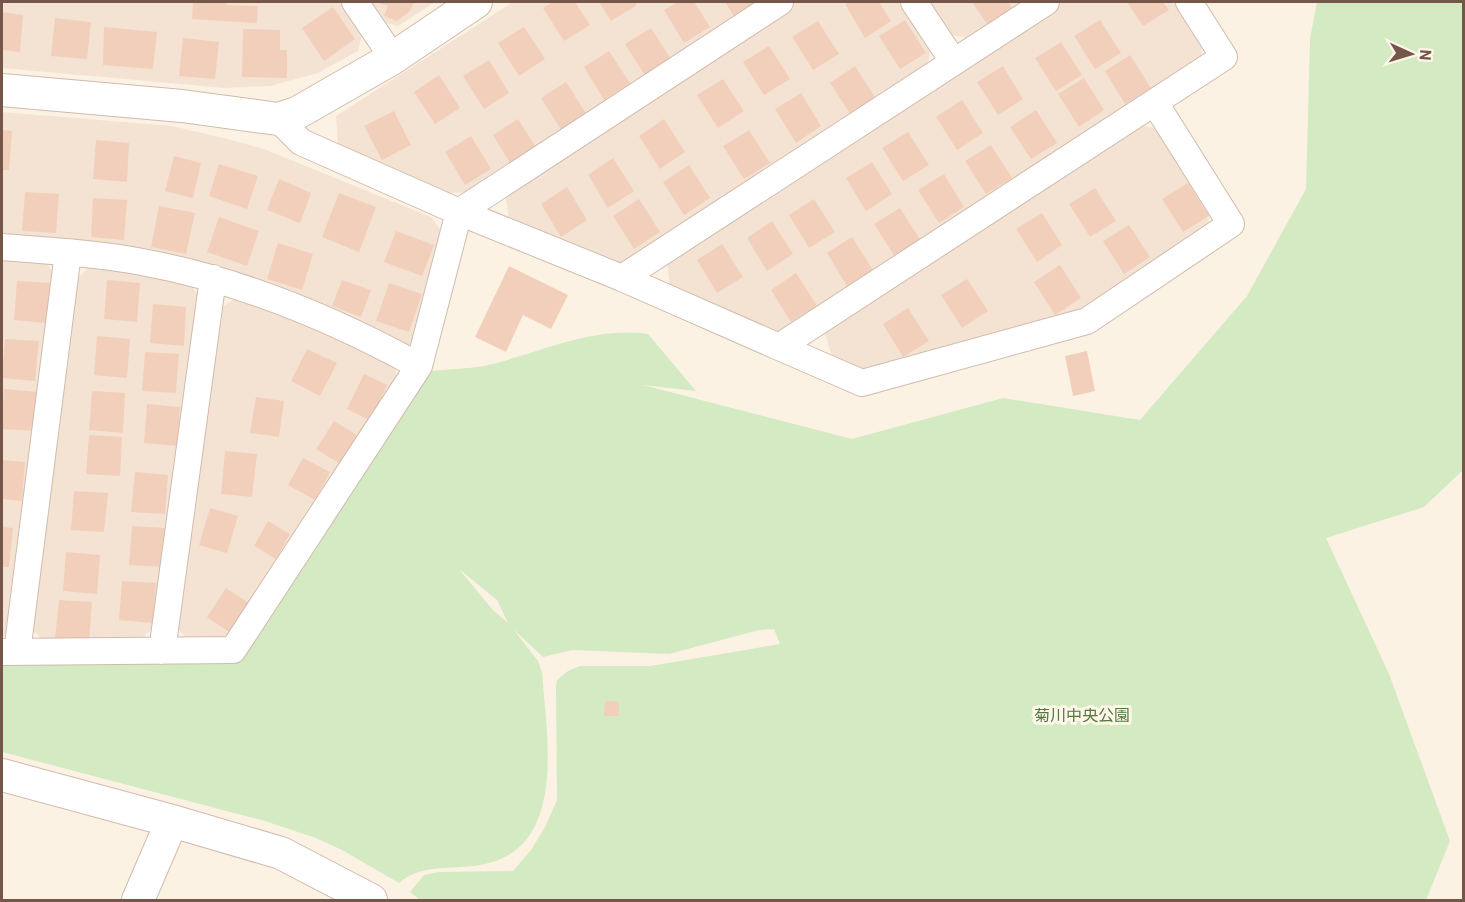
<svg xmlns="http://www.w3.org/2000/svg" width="1465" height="902" font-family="Barlow,'Noto Sans JP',sans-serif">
	<rect width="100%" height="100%" fill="#fcf2e4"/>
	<!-- residential -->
	<path fill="#f4e3d2" d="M2,2H344L363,30L358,51L318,73L270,86L225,88L2,68Z
		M365,2H435L398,26L378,21Z
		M513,2H764L471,192L448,193L338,146L336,116Z
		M796,2H904L932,44L927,68L634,259L613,266L509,220L505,191Z
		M926,2H1029L972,39L947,34Z
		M1061,2H1178L1202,39L1201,62L790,331L768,332L670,289L667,260Z
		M2,112L172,126L219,137L264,149L431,217L444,234L422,330L406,349L359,324L2,238Z
		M1137,125L1160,129L1211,208L1207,230L1083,311L866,374L833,360L824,330Z
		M2,255L44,258L56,279L14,627L2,638Z
		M93,264L188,281L202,300L156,625L137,643L50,645L30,629L73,282Z
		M240,295L395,364L397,385L237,629L217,641L190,642L174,625L218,310Z"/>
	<!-- green -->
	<path fill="#d4eac2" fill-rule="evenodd" d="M1317,2H1463V470L1424,507L1326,538L1389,674L1450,841L1426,900H420L410,892L424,875L438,872L513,871L531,850L545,827L557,800L556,686L557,680L568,671L580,666H651L780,644L774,629L759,630L669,654L572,650L543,657L513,629L538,661L542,672C547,741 569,856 473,866C447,869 419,865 399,883L342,850L316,838L265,821L2,752V663L239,661L432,371C449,369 467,369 484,366C538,354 591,326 648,334L696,391L643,385L852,439L1003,398L1140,420L1247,296L1306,189L1310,39ZM459,569L497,600L508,623L492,609Z"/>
	<!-- building -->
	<path fill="#f2cfbb" d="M193,2H226V5L258,6L257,23L192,19Z
		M376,2H414L410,11L397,21L384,16L388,6Z
		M553,2H575L590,25L564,41L543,8Z
		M599,2H635L637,5L611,21Z
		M677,2H694L710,27L684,43L664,10Z
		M725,2H757L734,16Z
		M849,2H879L891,21L865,38L845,4Z
		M972,2H1008L1012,8L987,24Z
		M1127,2H1163L1169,10L1143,26Z
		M333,7L355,39L324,61L302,28Z
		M2,12L23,15L20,52L2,50Z
		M55,18L91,22L87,59L51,56Z
		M905,20L926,53L900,69L879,36Z
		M1100,20L1121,53L1095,69L1074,36Z
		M818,21L839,54L813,70L792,37Z
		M104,27L157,32L153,69L103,65Z
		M524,27L545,59L519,76L498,43Z
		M651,28L672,61L646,77L625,44Z
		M243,29L280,30V50H287V78L242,77Z
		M183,38L219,42L215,79L179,76Z
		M1061,42L1082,75L1056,91L1035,58Z
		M769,46L790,79L764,95L743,62Z
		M609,51L630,83L604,100L584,67Z
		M1130,55L1151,88L1125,104L1105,71Z
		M489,60L509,93L484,109L463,76Z
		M855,66L876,99L851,115L830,83Z
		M1003,66L1023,99L998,115L977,82Z
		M439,75L460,108L435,124L414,92Z
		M1084,78L1104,110L1079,127L1058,94Z
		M723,79L744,111L718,128L697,95Z
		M566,82L587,115L562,131L541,98Z
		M801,93L821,126L796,143L775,109Z
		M962,100L983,133L957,150L936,117Z
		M1036,110L1057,143L1031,159L1010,127Z
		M394,111L411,145L382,160L364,126Z
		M518,119L539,152L513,168L493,135Z
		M664,119L685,152L660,169L639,136Z
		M2,130L12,131L9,170H2Z
		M749,130L770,163L744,179L723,146Z
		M908,132L929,165L903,181L882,148Z
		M471,136L491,169L465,185L445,152Z
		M96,140L129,143L127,182L93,179Z
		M991,145L1012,178L986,194L965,161Z
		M174,156L201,163L193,198L165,191Z
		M613,158L634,191L608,208L588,175Z
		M872,162L892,194L866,211L846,178Z
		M219,164L258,176L247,209L209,196Z
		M689,165L710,198L684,215L663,182Z
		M944,174L964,207L939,223L918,190Z
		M279,179L311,193L300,223L267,210Z
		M1188,183L1209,216L1183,232L1162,199Z
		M567,187L587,220L561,237L541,204Z
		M1095,188L1116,221L1090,237L1069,204Z
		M25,192L59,194L56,233L22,231Z
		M339,193L376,207L359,252L322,237Z
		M93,198L127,200L124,240L91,237Z
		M639,199L660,232L634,249L613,216Z
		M814,199L835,232L809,248L789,215Z
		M159,206L195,213L186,254L151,247Z
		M900,208L921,241L895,257L874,224Z
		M1042,213L1062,245L1037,262L1016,229Z
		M219,217L259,231L247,266L207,252Z
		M772,221L793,254L767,271L747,238Z
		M1129,225L1150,257L1124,274L1103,241Z
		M396,231L434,245L422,276L384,262Z
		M852,237L873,270L847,286L827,253Z
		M278,243L313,254L302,290L267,279Z
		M722,244L743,277L717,293L697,260Z
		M1060,265L1081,298L1055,315L1034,282Z
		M509,266L568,295L551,329L523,315L506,352L475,337Z
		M796,273L817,306L791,322L771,290Z
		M967,279L988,311L962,328L941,295Z
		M107,280L140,283L137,322L104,319Z
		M342,280L371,290L361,317L332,306Z
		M17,281L50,283L47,323L14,320Z
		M389,283L422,294L409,332L376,321Z
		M153,304L186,307L184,346L150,343Z
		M908,308L929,341L903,357L883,324Z
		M97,336L130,339L127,378L94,375Z
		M5,339L39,341L35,381L2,378Z
		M307,349L337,363L320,396L291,381Z
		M1087,351L1095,391L1073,396L1065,356Z
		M145,352L179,354L176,393L142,391Z
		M364,374L387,385L371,421L347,409Z
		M4,389L38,392L35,431L2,429Z
		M92,391L125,393L123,433L89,430Z
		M256,397L284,401L279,437L250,433Z
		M147,404L180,407L177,446L144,443Z
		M334,421L360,437L342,465L316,449Z
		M89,435L122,437L120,476L86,474Z
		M225,451L257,454L252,497L221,494Z
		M303,458L330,472L315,500L288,485Z
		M2,460L25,462L22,501L2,499Z
		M135,472L168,475L165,514L131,512Z
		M74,491L108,493L104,532L71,530Z
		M210,508L238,516L227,553L199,545Z
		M268,521L290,534L276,559L254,546Z
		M132,526L165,528L162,567L129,565Z
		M2,527L13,528L9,567H2Z
		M66,552L100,555L97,594L63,591Z
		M122,581L156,583L153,623L119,620Z
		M226,588L249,603L229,632L207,617Z
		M59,600L92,602L89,641L55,639Z
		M605,701L619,702V716H604Z"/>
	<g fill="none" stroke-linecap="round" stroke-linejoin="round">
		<defs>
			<path id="minor" d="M355,2L393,58
				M914,2L953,61
				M278,119L301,142L459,212L622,278L779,347L1224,57L1189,2
				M2,247C48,251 96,253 142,262C240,280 332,318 419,366
				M622,278L1046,2
				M779,347L862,383L1087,321L1231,224L1155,103
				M162,651L213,278
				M2,652L233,650L419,366L459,212L780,2
				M17,652L68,253"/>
			<path id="tertiary" d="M2,90L182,106L278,119L297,113L393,58L476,2
				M2,775L172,821L281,853L371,900
				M138,900L172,821"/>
		</defs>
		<!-- minor casing -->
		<use href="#minor" stroke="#d0bbad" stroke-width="28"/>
		<!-- tertiary casing -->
		<use href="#tertiary" stroke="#d0bbad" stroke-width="34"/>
		<!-- minor -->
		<use href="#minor" stroke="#fff" stroke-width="26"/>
		<!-- tertiary -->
		<use href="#tertiary" stroke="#fff" stroke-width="32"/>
	</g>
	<g text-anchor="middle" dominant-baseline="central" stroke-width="6" stroke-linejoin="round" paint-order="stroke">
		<!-- park labels -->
		<g font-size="16" fill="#547a42" stroke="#fff6ea">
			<text x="1082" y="714">菊川中央公園</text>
		</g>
	</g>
	<!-- border -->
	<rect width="1465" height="902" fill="none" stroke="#755749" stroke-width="6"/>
	<!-- north arrow -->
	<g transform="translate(1411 54) rotate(94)" stroke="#fff6ea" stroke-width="4.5" paint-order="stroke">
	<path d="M0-4.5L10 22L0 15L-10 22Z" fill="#755749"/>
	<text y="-9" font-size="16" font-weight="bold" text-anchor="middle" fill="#755749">N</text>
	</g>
</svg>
